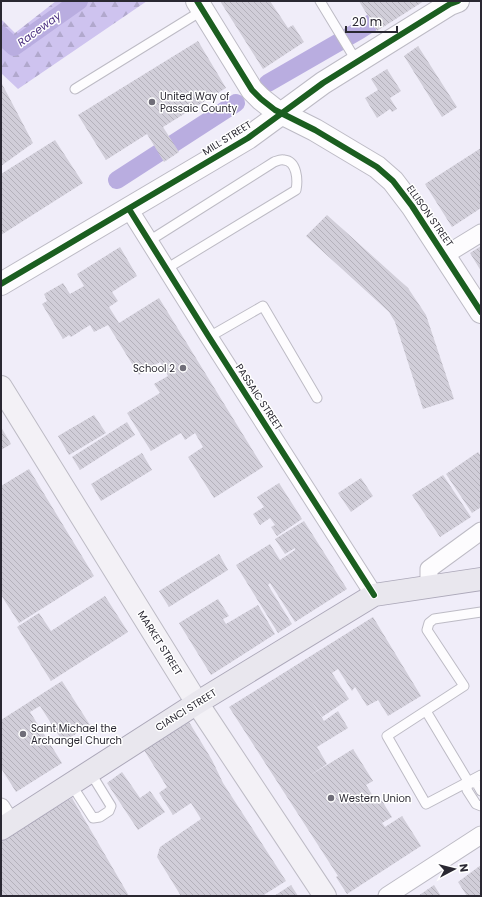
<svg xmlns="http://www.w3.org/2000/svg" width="482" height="897" font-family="Poppins,sans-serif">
	<defs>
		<pattern id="forest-firs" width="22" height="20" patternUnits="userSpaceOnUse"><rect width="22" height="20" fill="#cec3ef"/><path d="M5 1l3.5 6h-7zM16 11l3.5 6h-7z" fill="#b1a8cd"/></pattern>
		<pattern id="building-back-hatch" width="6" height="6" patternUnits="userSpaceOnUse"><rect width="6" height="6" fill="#d1ced9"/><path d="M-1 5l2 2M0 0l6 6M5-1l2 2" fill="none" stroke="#b4b1bb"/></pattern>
	</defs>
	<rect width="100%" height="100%" fill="#f0edf9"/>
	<!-- forest -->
	<path fill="url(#forest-firs)" d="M56,1H147L18,89L1,73V19L15,33Z"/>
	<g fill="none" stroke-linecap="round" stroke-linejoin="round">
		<!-- canal -->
		<path stroke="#b9ade0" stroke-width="18" d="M1,35L14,47L79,1
			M268,83L360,30L406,1
			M117,180L236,103"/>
	</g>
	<!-- building -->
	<path fill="url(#building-back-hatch)" d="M220,1H270L288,28L293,25L304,42L263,69Z
		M359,1H424L377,31Z
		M198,41L226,88L163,127L179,152L164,162L147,134L106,160L78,115Z
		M418,46L457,107L442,117L404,56Z
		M387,69L401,91L390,98L397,109L392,112L390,109L377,118L365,98L378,90L371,79Z
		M1,82L33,143L1,166Z
		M55,140L83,183L1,235V174Z
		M481,148V208L452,227L425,184Z
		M327,215L408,288L426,315L454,399L423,409L395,322L389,312L306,236Z
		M481,246V271L470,253Z
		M120,247L137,276L112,292L118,301L109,307L119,323L159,298L263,467L214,498L188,457L203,447L195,433L185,440L181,433L151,451L127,413L160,393L154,384L168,376L160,362L139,375L108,325L94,332L90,325L71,337L69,335L63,339L42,304L47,301L44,294L63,283L70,294L84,286L77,274Z
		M94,415L106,433L69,455L58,436Z
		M127,422L135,435L80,470L72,457Z
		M1,427L11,444L1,450Z
		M478,452L481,456V507L472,513L446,474Z
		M142,453L152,470L101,501L91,484Z
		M29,469L94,576L19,623L1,595V486Z
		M443,475L471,517L440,537L412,495Z
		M361,478L373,496L351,512L338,493Z
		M279,483L302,519L277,536L271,527L275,525L270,518L260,525L253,514L264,507L257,497Z
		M304,521L347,589L295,622L270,583L268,585L292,624L278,633L236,565L270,544L280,560L295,550V548L285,554L275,539Z
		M219,554L228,570L169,607L159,591Z
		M105,596L128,632L51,681L17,627L39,613L51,631Z
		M218,599L229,616L223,619L226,624L258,605L275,634L211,675L179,623Z
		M373,617L421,696L388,716L378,700L367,706L355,687L352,691L338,669L332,673L349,699L322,717L307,694L324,721L338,711L348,728L317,747L327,764L309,776L353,749L373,781L366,785L378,804L382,801L392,817L382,823L385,827L402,816L421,846L347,894L336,877L338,876L229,707Z
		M62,681L90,725L63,742L40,706L30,712L62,763L16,792L1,768V720Z
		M189,722L212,760L223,783L286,881L262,896H181L157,857L160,847L201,819L191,803L173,815L159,793L167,787L144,750Z
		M122,772L140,798L150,791L165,812L138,830L107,783Z
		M72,798L129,896H1V842L36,819Z
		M481,865V896H467L458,882Z
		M291,885L298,896H274Z
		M434,885L441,896H418Z"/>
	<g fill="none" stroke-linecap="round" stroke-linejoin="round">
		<defs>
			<path id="service" d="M320,1L357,62
				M75,89L203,10
				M149,241L274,162C277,161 281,159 284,160C297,161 298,180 296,190L166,269
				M209,337L263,306L317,398
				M481,612L434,619L429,623L427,630L464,686L387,736L426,804L481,775
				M426,711L468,781L477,784L481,791
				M468,781L467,790L476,804L481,806
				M71,784L93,818L100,817L109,811L111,806L90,772"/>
			<path id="minor" d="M129,209L209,337L374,595
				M445,255L481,233
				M429,587V569L481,531
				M1,807L11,823
				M387,896L481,835"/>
			<path id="tertiary" d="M197,1L252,90L261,99L275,110L315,130L377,167L393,181L412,206L481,312
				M1,284L248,138L323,83L450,4L458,1"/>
			<path id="secondary" d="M1,387L197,703L325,896"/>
			<path id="primary" d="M1,829L197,703L374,595L481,579"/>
		</defs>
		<!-- service casing -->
		<use href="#service" stroke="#bdbbc5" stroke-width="11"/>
		<!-- minor casing -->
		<use href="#minor" stroke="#bdbbc5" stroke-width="19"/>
		<!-- tertiary casing -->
		<use href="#tertiary" stroke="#bdbbc5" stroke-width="24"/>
		<!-- secondary casing -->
		<use href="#secondary" stroke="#bdbbc5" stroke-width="24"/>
		<!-- primary casing -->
		<use href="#primary" stroke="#aca8b9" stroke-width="24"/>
		<!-- service -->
		<use href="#service" stroke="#fdfcfe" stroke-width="9"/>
		<!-- minor -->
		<use href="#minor" stroke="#fdfcfe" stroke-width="17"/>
		<!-- tertiary -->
		<use href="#tertiary" stroke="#fdfcfe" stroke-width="22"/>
		<!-- secondary -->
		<use href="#secondary" stroke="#f3f1f6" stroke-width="22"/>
		<!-- primary -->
		<use href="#primary" stroke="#e9e7ee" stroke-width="22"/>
		<defs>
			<path id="cycleway" d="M197,1L252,90L261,99L275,110L315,130L377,167L393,181L412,206L481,312
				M129,209L209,337L374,595
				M1,284L248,138L323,83L450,4L458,1"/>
		</defs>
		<!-- cycleway casing -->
		<use href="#cycleway" stroke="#fff" stroke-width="8"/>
		<!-- cycleway -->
		<use href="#cycleway" stroke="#1b5e20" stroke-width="6"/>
	</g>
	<!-- markers -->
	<g fill="#6f6d78" stroke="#fff" stroke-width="1.5">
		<circle cx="152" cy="102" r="4"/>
		<circle cx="183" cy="368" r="4"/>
		<circle cx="23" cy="734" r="4"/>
		<circle cx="331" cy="798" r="4"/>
	</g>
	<g text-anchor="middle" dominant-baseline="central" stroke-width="3" stroke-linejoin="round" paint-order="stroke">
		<!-- poi labels -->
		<g font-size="10" fill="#2a2832" stroke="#fff" text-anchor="start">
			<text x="160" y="96">United Way of<tspan x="160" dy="12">Passaic County</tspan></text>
			<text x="175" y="368" text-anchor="end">School 2</text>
			<text x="31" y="728">Saint Michael the<tspan x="31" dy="12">Archangel Church</tspan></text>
			<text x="339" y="798">Western Union</text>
		</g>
		<!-- street labels -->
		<g font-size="10" fill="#2a2832" stroke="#fff">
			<text transform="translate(227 138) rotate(-32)">MILL STREET</text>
			<text transform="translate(430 216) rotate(55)">ELLISON STREET</text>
			<text transform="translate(259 397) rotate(57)">PASSAIC STREET</text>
			<text transform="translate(160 643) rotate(58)">MARKET STREET</text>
			<text transform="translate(186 710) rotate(-32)">CIANCI STREET</text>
		</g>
		<!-- water labels -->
		<g font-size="11" font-style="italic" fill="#4e3383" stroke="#fff">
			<text transform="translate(39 29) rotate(-36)">Raceway</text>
		</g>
	</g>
	<!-- border -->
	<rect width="482" height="897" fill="none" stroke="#2a2832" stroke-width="4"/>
	<!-- north arrow -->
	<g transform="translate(454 869) rotate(83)" stroke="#ffffff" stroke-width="3" paint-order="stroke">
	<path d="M0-3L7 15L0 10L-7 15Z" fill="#2a2832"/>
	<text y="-6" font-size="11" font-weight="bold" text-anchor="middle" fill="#2a2832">N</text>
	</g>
	<!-- scale -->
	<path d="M346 26v6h51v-6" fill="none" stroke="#2a2832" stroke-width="2"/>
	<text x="352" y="26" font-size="12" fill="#2a2832" stroke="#ffffff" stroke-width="3" paint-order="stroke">20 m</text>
</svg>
